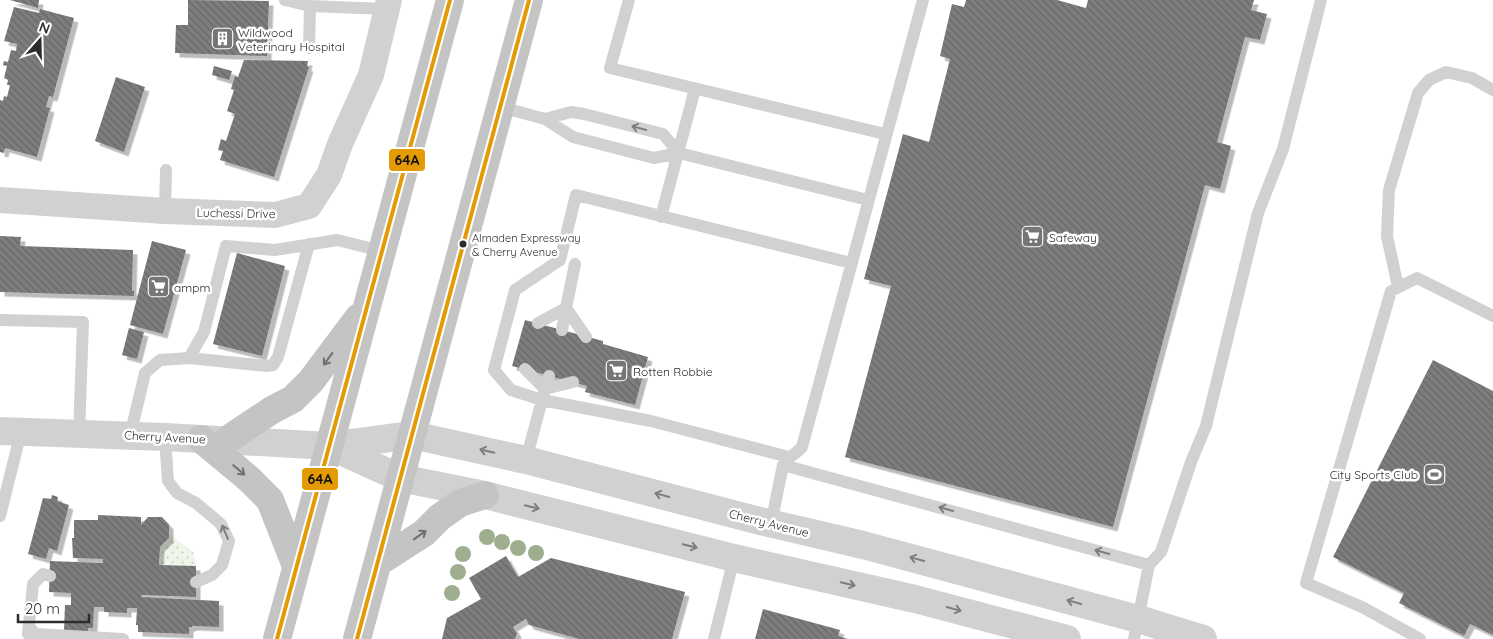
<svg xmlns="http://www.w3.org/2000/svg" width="1493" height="639" font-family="Quicksand,sans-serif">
	<defs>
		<pattern id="park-dots" width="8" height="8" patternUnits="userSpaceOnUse" patternTransform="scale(1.25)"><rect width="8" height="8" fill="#f0f5ea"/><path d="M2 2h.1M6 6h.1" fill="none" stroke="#ced2c9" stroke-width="1.8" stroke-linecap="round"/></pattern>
		<pattern id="building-back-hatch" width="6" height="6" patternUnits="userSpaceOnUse" patternTransform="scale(1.25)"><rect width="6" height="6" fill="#7d7d7d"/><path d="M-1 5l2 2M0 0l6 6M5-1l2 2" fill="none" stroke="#676767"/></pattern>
		<filter id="shadow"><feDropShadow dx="4.5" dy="4.5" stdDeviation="0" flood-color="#0004"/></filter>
	</defs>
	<rect width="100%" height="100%" fill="#fff"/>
	<!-- park -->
	<path fill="url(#park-dots)" d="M171,535L194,553L196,566L159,565L160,547L166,543Z"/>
	<!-- building -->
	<path fill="url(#building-back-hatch)" filter="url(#shadow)" d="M10,0H39L38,8Z
		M188,0L269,1L267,56L175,53L176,25H188Z
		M966,0H1057L1086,8L1088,0H1254L1251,10L1267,14L1260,40L1245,37L1217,142L1231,146L1220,189L1205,185L1113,527L845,457L891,286L864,279L903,134L929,142L950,59L940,56L952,4L964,7Z
		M14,7L39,13L40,9L74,18L53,97L49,96L46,107L50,108L37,157L5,148L4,153L0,152V100L3,101L4,96L7,97L10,85H7L8,80L4,78L7,66L3,65L4,61L8,62L11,50L16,51L17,44L4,41Z
		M244,60L308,61L307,67H309L274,177L220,160L223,151L218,150L221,139L226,141L235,114L227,111L234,90L231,89L235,76L238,77Z
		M214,66L232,71L229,80L212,75Z
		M116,77L145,87L124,152L95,141Z
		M0,236L21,237L20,246L133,250L132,291H134V296L0,292Z
		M152,241L186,250L163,334L130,325Z
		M237,253L285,266L262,356L213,344Z
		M525,320L603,341V344L648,357L635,405L585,392L587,386L512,366Z
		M129,328L144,332L137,359L122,355Z
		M1433,360L1493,391V635L1470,624L1464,636L1399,603L1404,593L1333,557Z
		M52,495L58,497L57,501L69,505L57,551L49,548L46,559L28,554L43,498L51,499Z
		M98,515L141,517V525L148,517H162L169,525V538L160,547L159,565L196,566V597L142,595L141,597L219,601V627L192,626V627H189V634L138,632V625H136L137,608H127V613L104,612V607H94L93,628H88V632L64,631L65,605H71V593L49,592L50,561L103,563V559L73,558L72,538H74V520H98Z
		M506,556L518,577L551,558L685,592L672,639H579L529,625L526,619L513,627L517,633L515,639H442L447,618L481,599L469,578Z
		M763,609L840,630L838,636L848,639H755Z"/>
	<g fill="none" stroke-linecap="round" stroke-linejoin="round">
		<!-- service -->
		<path stroke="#d1d1d1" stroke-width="12" d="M285,0L310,6
			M629,0L610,68L885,134
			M309,48L310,6L386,9
			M501,107L545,119L573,137L654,158L679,153L868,200
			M545,119L571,112L584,114L663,134L679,153
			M165,211L166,170
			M661,217L695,89
			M1398,287L1387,236L1389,190L1418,93L1429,80L1446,72L1472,78L1493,90
			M566,308L586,337
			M0,320L83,322L79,434
			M538,323L566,308L575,264
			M562,330L566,308
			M189,358L267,366L273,365L278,357L309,244
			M525,369L545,389L542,400L511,390L494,370L515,290L560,260L576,195L851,263
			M549,376L545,389L573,382
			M130,436L145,373L160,360L189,358L204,332L226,246L275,250L337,240L382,251
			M165,437L168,481L177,493L196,503L221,524L229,541L222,565L212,575L196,582
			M526,460L542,400L651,421L789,457
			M783,465L1149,565
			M0,516L21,432
			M771,524L783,465C788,457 796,454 802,447L923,0
			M29,626L35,634L123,639
			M28,634L33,584L43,574L50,576
			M714,639L734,558
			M1134,639L1149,565L1161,552L1191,462L1206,426L1258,213L1283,149L1321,0
			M1420,639L1362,607L1306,583L1391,291L1417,278L1493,316"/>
		<!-- minor -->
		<path stroke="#d1d1d1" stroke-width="26" d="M0,200L165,211L275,215L309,206L329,175L340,144L371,75L389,0"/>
		<!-- tertiary -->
		<path stroke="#d1d1d1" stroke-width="28" d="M0,431L165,437L330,446L412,435L526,460L760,521L863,545L1138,619L1203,639
			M330,446L400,478L485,495L734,558L915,599L1067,639"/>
		<!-- primary -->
		<path stroke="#c4c4c4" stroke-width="28" d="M201,439L249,479L270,500L296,566
			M227,440L272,410L293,399L311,381L359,317
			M379,562L424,533L440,517L460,503L485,495
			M277,639L450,0
			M357,639L529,0"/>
		<defs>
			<path id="bus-1" d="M277,639L450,0
				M357,639L529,0"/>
		</defs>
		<!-- bus-1 casing -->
		<use href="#bus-1" stroke="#fff" stroke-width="8"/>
		<!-- bus-1 -->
		<use href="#bus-1" stroke="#e39a04" stroke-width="4"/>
	</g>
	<!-- trees -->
	<g fill="#a0ae90">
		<circle cx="487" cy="537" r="8"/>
		<circle cx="502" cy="542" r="8"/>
		<circle cx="518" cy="548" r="8"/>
		<circle cx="536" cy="553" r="8"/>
		<circle cx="463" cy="554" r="8"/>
		<circle cx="458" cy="572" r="8"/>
		<circle cx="452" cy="593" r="8"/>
	</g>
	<!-- one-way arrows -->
	<defs><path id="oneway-shaft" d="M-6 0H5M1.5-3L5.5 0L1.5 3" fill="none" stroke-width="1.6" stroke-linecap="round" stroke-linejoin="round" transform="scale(1.25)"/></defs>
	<g stroke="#7e7e7e">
		<use href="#oneway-shaft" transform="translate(639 128) rotate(-165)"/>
		<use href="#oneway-shaft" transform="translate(487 451) rotate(-167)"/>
		<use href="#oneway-shaft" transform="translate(662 495) rotate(-165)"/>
		<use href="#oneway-shaft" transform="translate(532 507) rotate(14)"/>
		<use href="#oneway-shaft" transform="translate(946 509) rotate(-164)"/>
		<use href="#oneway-shaft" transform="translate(225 532) rotate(-113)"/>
		<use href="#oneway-shaft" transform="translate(690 546) rotate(14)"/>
		<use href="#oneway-shaft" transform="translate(1102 552) rotate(-164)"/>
		<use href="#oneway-shaft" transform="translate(917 559) rotate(-165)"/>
		<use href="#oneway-shaft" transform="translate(848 584) rotate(13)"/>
		<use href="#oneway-shaft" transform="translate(1074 602) rotate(-165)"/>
		<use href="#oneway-shaft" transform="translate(954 609) rotate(15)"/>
	</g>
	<g stroke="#707070">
		<use href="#oneway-shaft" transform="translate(328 359) rotate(126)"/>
		<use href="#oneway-shaft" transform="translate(239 470) rotate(40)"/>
		<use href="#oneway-shaft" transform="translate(420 535) rotate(-36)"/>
	</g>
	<!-- icons -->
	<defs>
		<symbol id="building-square" viewBox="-11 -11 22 22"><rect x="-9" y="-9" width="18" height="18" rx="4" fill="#767676" stroke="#fff"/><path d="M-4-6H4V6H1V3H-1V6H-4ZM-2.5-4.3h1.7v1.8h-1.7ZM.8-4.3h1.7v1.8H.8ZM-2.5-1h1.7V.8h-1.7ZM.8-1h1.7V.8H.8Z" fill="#fff"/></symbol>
		<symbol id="supermarket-square" viewBox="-11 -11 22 22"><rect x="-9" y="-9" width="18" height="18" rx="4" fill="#767676" stroke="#fff"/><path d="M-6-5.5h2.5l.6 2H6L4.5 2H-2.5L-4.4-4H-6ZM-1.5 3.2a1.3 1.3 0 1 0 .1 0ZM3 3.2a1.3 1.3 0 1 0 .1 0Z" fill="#fff"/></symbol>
		<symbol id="stadium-square" viewBox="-11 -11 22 22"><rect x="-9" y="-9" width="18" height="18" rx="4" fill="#767676" stroke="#fff"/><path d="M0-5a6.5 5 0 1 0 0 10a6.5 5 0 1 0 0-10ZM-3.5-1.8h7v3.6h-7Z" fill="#fff"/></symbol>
	</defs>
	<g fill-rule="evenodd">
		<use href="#building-square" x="210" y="26" width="25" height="25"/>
		<use href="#supermarket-square" x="1020" y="224" width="25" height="25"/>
		<use href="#supermarket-square" x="146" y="274" width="25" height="25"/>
		<use href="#supermarket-square" x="604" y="358" width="25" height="25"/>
		<use href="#stadium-square" x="1422" y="462" width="25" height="25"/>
	</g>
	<!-- markers -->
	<circle fill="#2c2c2c" stroke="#fff" stroke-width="2" cx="463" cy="244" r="4.5"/>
	<g text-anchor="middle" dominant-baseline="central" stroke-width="5" stroke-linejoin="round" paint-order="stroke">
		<!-- bus labels -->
		<g font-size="11" fill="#2c2c2c" stroke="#fff" text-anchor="start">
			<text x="472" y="238">Almaden Expressway<tspan x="472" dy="14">&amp; Cherry Avenue</tspan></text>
		</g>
		<!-- poi labels -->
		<g font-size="12" fill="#2c2c2c" stroke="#fff" text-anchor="start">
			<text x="238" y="32">Wildwood<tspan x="238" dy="14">Veterinary Hospital</tspan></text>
			<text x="1049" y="237">Safeway</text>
			<text x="174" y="287">ampm</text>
			<text x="633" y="371">Rotten Robbie</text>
			<text x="1418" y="474" text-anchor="end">City Sports Club</text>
		</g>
		<!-- street labels -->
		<g font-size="12" fill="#2c2c2c" stroke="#fff">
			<text transform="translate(236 213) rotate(1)">Luchessi Drive</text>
			<text transform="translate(165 437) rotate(3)">Cherry Avenue</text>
			<text transform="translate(769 523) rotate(14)">Cherry Avenue</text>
		</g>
	</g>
	<g stroke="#fff" stroke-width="2">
		<rect x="388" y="148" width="38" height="24" rx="5" fill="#e39a04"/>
		<rect x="301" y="467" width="38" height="24" rx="5" fill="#e39a04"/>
	</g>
	<g font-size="14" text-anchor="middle" font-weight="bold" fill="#111">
		<text x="407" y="165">64A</text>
		<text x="320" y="484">64A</text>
	</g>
	<!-- north arrow -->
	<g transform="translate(40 40) rotate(20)" stroke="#ffffff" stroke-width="4" paint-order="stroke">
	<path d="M0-4L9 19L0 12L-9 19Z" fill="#2c2c2c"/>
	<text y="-8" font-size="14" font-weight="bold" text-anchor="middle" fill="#2c2c2c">N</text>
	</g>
	<!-- scale -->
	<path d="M18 614v8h71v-8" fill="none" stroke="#2c2c2c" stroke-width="2.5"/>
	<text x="25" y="614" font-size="15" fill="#2c2c2c" stroke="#ffffff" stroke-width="4" paint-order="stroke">20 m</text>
</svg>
